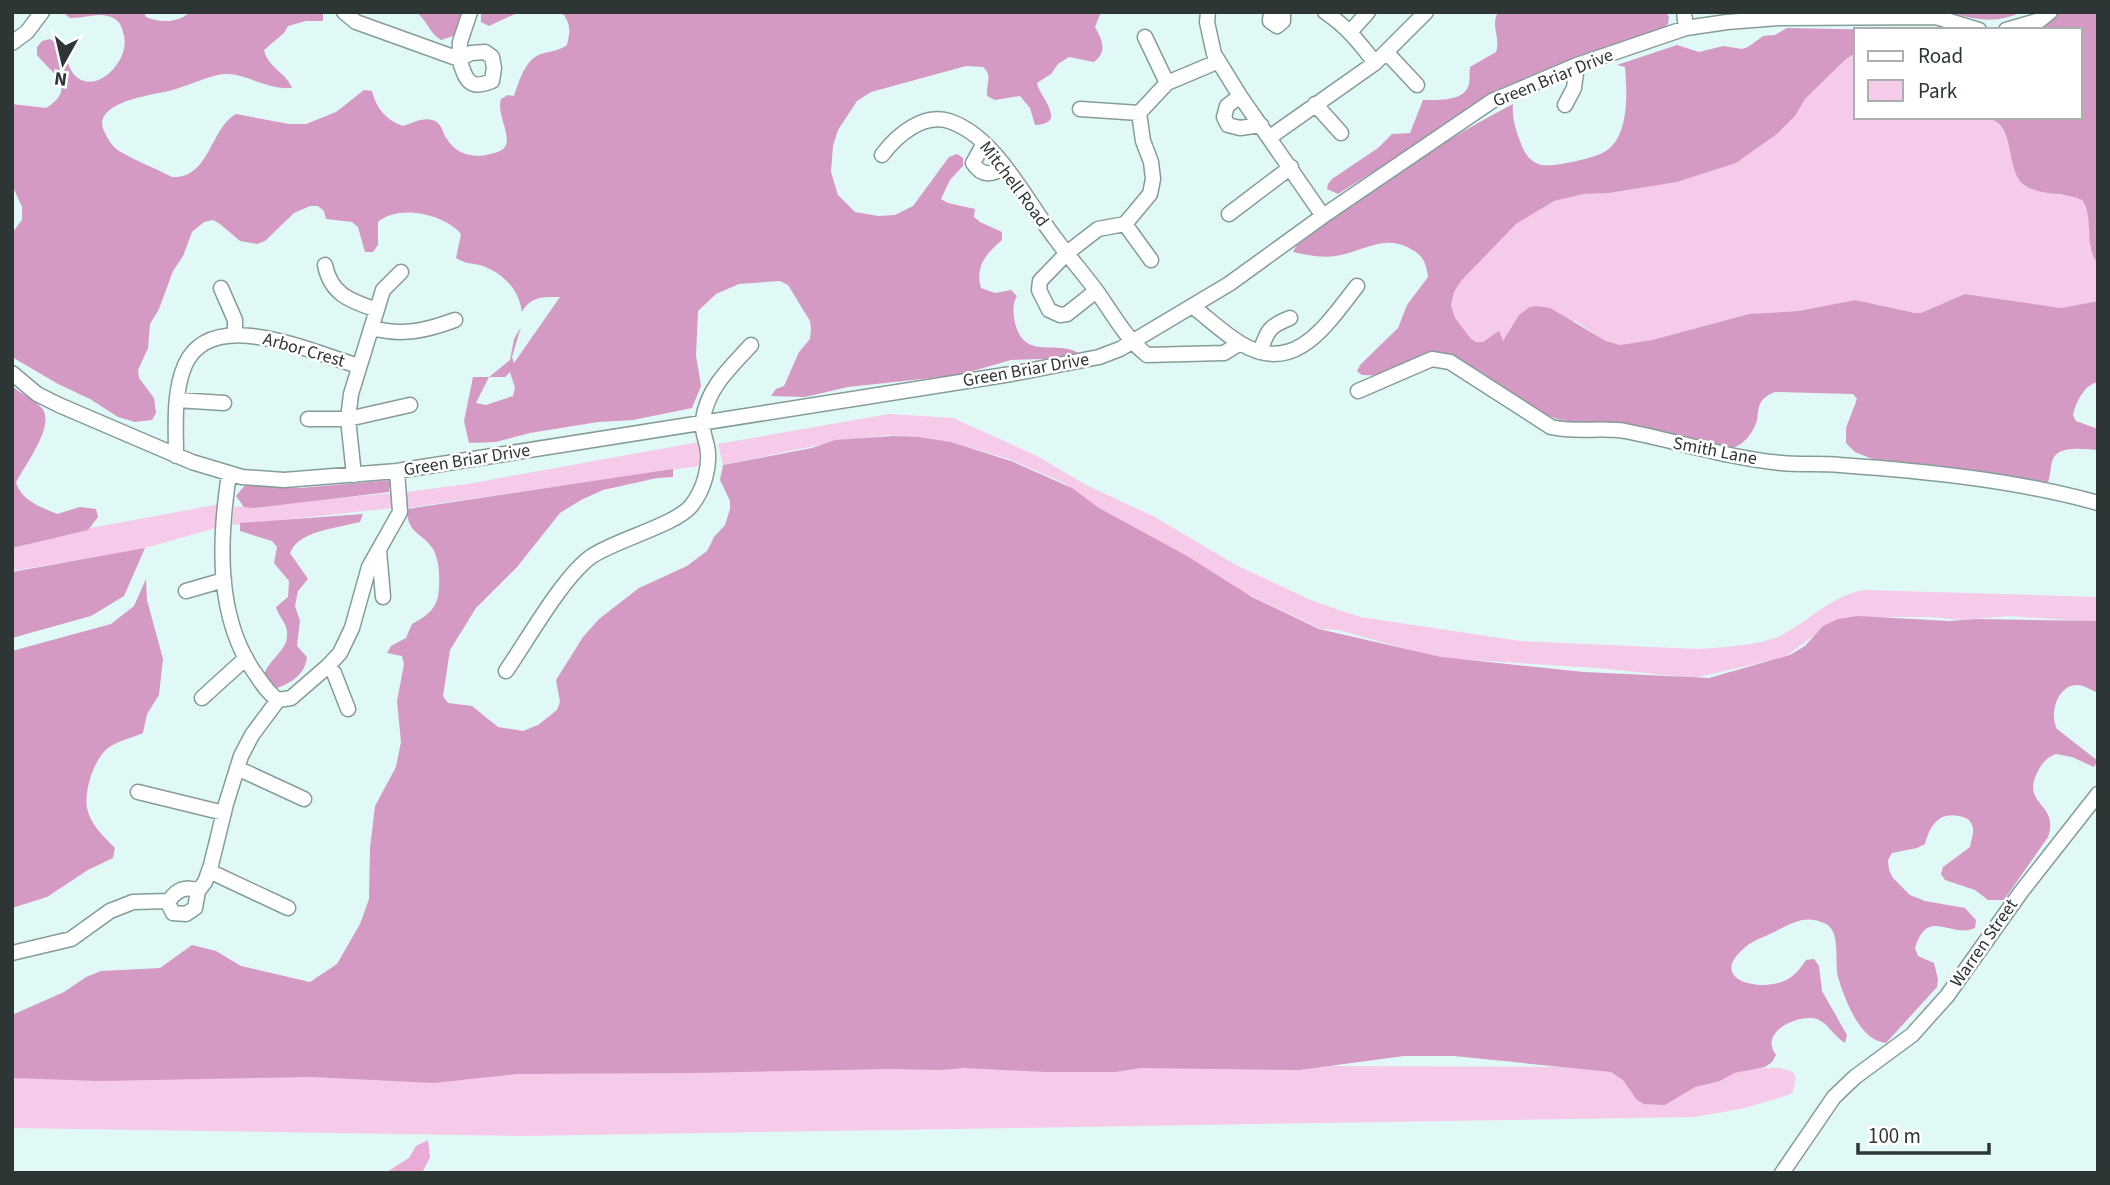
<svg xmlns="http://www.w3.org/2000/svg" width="2110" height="1185" font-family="'Source Sans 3',sans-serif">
	<rect width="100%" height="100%" fill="#e0f9f7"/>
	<!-- green -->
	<path fill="#f6cae9" d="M1856,53V117H1976C1981,118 1988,118 1993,120C2007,125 2012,158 2015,171L2058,195H2071L2082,200L2089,217L2090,248L2098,264V301L2061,308L1966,294L1921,313H1915L1855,300L1799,311L1749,314L1652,340L1620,345L1606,341L1575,321L1512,326L1503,342H1476L1471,339L1455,318L1451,305L1454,292L1461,281L1516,224L1554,201L1584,194L1609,193L1677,182L1736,163L1777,134L1795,116L1805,99L1846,59Z
		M889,414L953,418L1035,455L1088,486L1153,516L1236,565L1313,601L1360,617L1520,641L1697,649C1718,648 1764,645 1782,635C1807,622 1838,591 1867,590L2098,597V622L2010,616L1961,620L1931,617H1854L1825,627L1785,657L1694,678L1597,668L1439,658L1338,630L1321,629L1245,593L1092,504L1064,483L1009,459L951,442L889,435L838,441L723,465L718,444Z
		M699,442V466L407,508V492L467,484Z
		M393,493L394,508L232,525L234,507Z
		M220,504L219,527L138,550L12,571V548L85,529Z
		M12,1060L1780,1068L1793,1072L1796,1078L1793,1092L1788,1095L1745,1108L1695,1117L520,1136L12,1128Z"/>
	<!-- forest -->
	<path fill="#d49ac4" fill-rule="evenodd" d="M62,12H144L146,17C161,23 178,23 190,12H323V21H306L288,26L284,33L264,50C268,68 286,72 292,88C267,90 245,73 225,74C210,75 185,87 169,91C151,95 86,103 106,135C109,141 113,147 119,151C136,161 155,168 172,177C210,179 210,128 236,114L289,124H306L336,112L364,90L372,91C376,108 386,120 403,126C413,123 424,116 435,121C443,125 442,133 447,139C456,154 474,159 490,154C495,153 502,151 505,147C512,135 496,114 501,99L508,95L514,96C519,82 525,59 541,54C550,51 559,51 567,45C570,32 571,26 564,15L556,12H1101L1095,27C1102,40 1108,51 1094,62L1069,57L1058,64L1051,74L1037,83C1039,96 1069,124 1035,125L1030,108L1020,96L995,100L987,96C986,83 993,76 983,67L966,66L871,92L857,101L838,130L833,146L831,172L838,195L855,212L878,216L895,215L913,206L949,157L957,154L963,158V166L950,180L941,199L948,203L975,209L974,217L980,222L1002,232V240C986,254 975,266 981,288L995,293L1011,290L1017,296C1012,305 1013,313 1015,323C1025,361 1054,339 1079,353L1072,358L1011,360L959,375L848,387L805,397L771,396L776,389L784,386L799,352L810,339L811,329L810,321L788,285L780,281L739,284L716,294L698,311L696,355L701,386L692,408L633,420L598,422L530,433L496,442L469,443L464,421L473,377H489L510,360L514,339L521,327L512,357L514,363L560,297C543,297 531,296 522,312C519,290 504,274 483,266C473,263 465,264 456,258L461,234C444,214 399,204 378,222V245L373,252H365L358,227L352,222L326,219L324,211L318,206H310L294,213L265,241L257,244L240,241L220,224L213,220L204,222L192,232L183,256L173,271L159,309L150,324L148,348L138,370L139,378L154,398L156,413L152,420L135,422L118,417L90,399L58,384L12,357V233L22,220V207L12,185V104L46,108C79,87 51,73 37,55V47L42,41L50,39C70,51 65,69 78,78C98,93 130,60 124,36C122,28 121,22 113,18C100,11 84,19 70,18ZM510,372L515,388L513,396L486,405L476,403L489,377H505Z
		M416,12H465L456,35L441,40C429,33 427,20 416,12Z
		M481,12H519L489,26L481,22Z
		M1498,12H1666L1669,17L1668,24L1664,28L1578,56L1494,91L1425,139L1338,194L1327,189L1328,184L1332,179L1378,148L1392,134L1410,133L1423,100C1437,100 1465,102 1469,84C1470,79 1469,73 1470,67L1496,52C1501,38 1490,26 1498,12Z
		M1950,12H2021C1999,24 1973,20 1950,12Z
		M2058,12H2098V264C2083,245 2095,219 2082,200C2063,191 2040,197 2023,184C2007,171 2014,128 1993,120C1988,118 1981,118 1976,117H2080V30H2032Z
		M1787,28L1885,30H1856V53L1846,59L1805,99L1795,116L1777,134L1736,163L1677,182L1609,193L1584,194L1554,201L1516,224L1461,281L1454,292L1451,305L1455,318L1471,339L1476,342H1483L1499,331L1503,341L1519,315L1530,307L1536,306L1550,308L1606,341L1620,345L1652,340L1749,314L1799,311L1855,300L1915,313H1921L1965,294L2061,308L2098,301V382C2084,385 2076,402 2073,415L2076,421L2098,429V450C2086,449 2058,445 2053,459C2050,466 2051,474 2048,482L2041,483L1882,463L1855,452L1846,443V428L1857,399L1853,394L1775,392C1770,394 1764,397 1761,402C1758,407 1758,414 1757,420C1754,432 1743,447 1730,448C1693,440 1656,430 1620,424C1597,420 1573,425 1551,417C1507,401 1474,350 1423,354C1398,371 1394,377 1362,375L1357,371L1360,365L1398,328L1407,305L1428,277C1426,262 1423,255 1409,248C1383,234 1362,252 1336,256C1321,258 1307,255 1293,252C1300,235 1323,224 1338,213C1394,173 1451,136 1513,104C1512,117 1515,128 1520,141C1531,173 1549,166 1577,161C1588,158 1604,155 1612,146C1629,127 1627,91 1625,67L1617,65L1677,45L1699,52L1723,46L1742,49L1748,47L1763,36L1775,35Z
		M12,386C21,394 32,398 40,406C59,423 23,467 16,483C22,501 41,507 57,514L80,507L96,509L98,517L88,530L12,548Z
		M893,436L918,437L951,442L1011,461L1072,488L1099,508L1187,556L1252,597L1319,629L1441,657L1584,672L1709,678L1790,655L1805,646L1823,626L1838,619L1858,616L1949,621L1977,619L2098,621V693C2091,690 2084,685 2077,685C2057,685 2049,715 2057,729L2098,761L2094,767L2072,757L2056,754C2046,758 2042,763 2037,773C2021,805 2060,804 2048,837L2004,900H1988L1975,890L1945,880L1941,874L1943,867L1970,847C1971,841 1975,832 1972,825C1970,819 1965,817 1959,816C1938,812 1930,826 1925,844L1917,848L1892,853L1888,860L1889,870L1893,878L1910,895L1925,901L1965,908L1976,920L1975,928C1951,939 1928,906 1915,948L1918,956L1934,963L1938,979L1937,987L1886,1043C1860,1041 1845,1000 1838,977C1834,962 1842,930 1824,923C1806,915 1794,922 1778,930C1767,936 1750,941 1741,951C1709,982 1765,993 1788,979C1796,975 1801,967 1806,960L1814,959L1819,966L1822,991L1847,1035L1845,1043C1835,1037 1829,1025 1819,1020C1804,1012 1757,1030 1776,1055L1772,1062L1765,1067L1734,1073L1720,1081L1695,1087L1665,1105L1644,1104L1637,1100L1623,1080L1611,1072L1454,1056H1404L1299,1070L1141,1068L1115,1072H1045L964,1068L941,1070L890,1069L692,1073L517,1074L434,1083L312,1077L100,1081L12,1078V1015L64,992L86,977L101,971L160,968L192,945L216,951L241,966L310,982L337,964L360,924L369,899L370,848L375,806L396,767L401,742L397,701L404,664L402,656L387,653L391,646L406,638L412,624C436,611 440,603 439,575C439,567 437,556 433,549C422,532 407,534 407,509L673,469V477L657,478L603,490L581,500L560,513L517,567L476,608L450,650L443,696L448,703L472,706L498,727L523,731L538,725L557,710L560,702L556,680L583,637L599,619L639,588L687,566L707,551L714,537L725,525L730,509V501L720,480L723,465L812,448L835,440Z
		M391,480L389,492L253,508L244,507L236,496L246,484L300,488Z
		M363,514L360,522C339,528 299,530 290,553L308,579L298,591L295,606L300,621L297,646L307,657C305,675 290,684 274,689L264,677C266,660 289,651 287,633C287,623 278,616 276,607L288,597L289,581L274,563L277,547L272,541L240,531V523Z
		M145,548L124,596L91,616L12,638V572Z
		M146,579L147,600L163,659L159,695L147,714L143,733C132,738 117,741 108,748C94,759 84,790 87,808C90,824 104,837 115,848L113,858L88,870L47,897L12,908V651L111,624L134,606Z"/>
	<!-- water -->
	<path fill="#e8acd7" d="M428,1140L430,1157L422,1173H385L409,1158L416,1146Z"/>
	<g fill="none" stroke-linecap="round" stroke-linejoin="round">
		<defs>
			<path id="minor" d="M344,12L356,22L459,59L460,42L470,12
				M1208,12L1207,22L1214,54L1240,96L1323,216
				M1271,12L1270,21L1277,26L1283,21V12
				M1325,12C1346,26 1360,43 1375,63
				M1684,12L1686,28
				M2006,30L2040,20L2050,12
				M1350,32L1368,12
				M1145,37L1167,83
				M12,43L27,32L42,12
				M485,52L492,57L494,68L492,81C468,91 466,79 459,59L471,53Z
				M1387,53L1417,85
				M1240,96L1227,106L1224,117L1228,125L1240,128L1261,125
				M1315,104L1341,133
				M1565,105L1574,88L1577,65
				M1080,109L1139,113L1167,83L1212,64L1217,59
				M1270,137L1375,63L1426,12
				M984,143L973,163C982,177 992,175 1005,167
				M882,155C897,135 923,113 949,121C996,136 1026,201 1055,238C1069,257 1084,274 1098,293C1114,316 1125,337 1147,355L1224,353L1240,343
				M1229,214L1291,167
				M1125,224L1151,260
				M325,265C331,295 351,301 377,310
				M221,288L235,320V334
				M1096,291L1067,314L1060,315L1049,310L1039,290L1040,281L1067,253L1098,229L1125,224L1150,194L1153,179L1151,162L1143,141L1139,113
				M1192,306C1208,318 1223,333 1240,343C1295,377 1327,324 1357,286
				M371,328C403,336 425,331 455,320
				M1260,352C1267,331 1269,326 1290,318
				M12,373L37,394L59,405L192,462L242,477L284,480L397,471L1011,374L1099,357L1120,349L1229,284L1323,216L1492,101L1577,65L1686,28L1727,22L1778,18L1936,17L1979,30
				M1358,391L1432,359L1450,362L1551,427C1576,433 1600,427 1625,431C1677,441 1728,458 1781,463C1801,465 1820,463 1840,465C1924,471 2016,480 2098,503
				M177,400L224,403
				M308,419H348L410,405
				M176,456C176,426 173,393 185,365C212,304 315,354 359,366
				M229,474C219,540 215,619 257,676C263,685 269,694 278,700L291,698L328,666L340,653L352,628L369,567L400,512L397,471
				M354,475L348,419L351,394L383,290L401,272
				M379,550L383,597
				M186,591L224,580
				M328,666L334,673L348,709
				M506,671C527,641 563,576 592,556C618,539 675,525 691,506C704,490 711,465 707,446C705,437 701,428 703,419C708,387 730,368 751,345
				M202,698L246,658
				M237,768L304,799
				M138,792L224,813
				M209,871L288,908
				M169,901V905L173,913L186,914L195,908L198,891L205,882L211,865L226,804L241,756L252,735L278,700
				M12,953L71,939L110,911L133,902L169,901C176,890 186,885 198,891
				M1782,1173L1834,1097L1855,1077L1912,1035L1947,996L2021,892L2098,794"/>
		</defs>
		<!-- minor casing -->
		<use href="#minor" stroke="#859c9a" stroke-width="17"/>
		<!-- minor -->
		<use href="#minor" stroke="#fff" stroke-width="14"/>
	</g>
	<g text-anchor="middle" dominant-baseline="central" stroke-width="5" stroke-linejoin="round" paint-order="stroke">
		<!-- street labels -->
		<g font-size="18" fill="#2d3635" stroke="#fff">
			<text transform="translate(1553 78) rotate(-22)">Green Briar Drive</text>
			<text transform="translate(1014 184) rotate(53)">Mitchell Road</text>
			<text transform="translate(304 350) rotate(16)">Arbor Crest</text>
			<text transform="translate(1026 370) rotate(-10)">Green Briar Drive</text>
			<text transform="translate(1715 451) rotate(11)">Smith Lane</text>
			<text transform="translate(467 460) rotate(-9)">Green Briar Drive</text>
			<text transform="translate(1984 943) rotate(-55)">Warren Street</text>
		</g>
	</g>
	<!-- border -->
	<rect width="2110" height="1185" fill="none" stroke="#2d3635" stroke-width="28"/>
	<!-- legend -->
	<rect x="1854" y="28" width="228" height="91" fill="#ffffff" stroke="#abafae" stroke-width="2"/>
	<rect x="1868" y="51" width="35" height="10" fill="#ffffff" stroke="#abafae" stroke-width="2"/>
	<text x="1918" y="63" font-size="21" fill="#2d3635">Road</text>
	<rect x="1868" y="80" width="35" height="21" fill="#f6cae9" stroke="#abafae" stroke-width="2"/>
	<text x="1918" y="98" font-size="21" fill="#2d3635">Park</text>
	<!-- north arrow -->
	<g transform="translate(63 63) rotate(188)" stroke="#ffffff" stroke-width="5" paint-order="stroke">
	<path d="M0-5L12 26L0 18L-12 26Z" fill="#2d3635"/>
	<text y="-10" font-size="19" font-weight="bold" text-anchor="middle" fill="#2d3635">N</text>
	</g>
	<!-- scale -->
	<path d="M1858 1143v10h131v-10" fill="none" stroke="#2d3635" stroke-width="3.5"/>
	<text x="1868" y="1143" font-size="21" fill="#2d3635" stroke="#ffffff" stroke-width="5" paint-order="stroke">100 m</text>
</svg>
